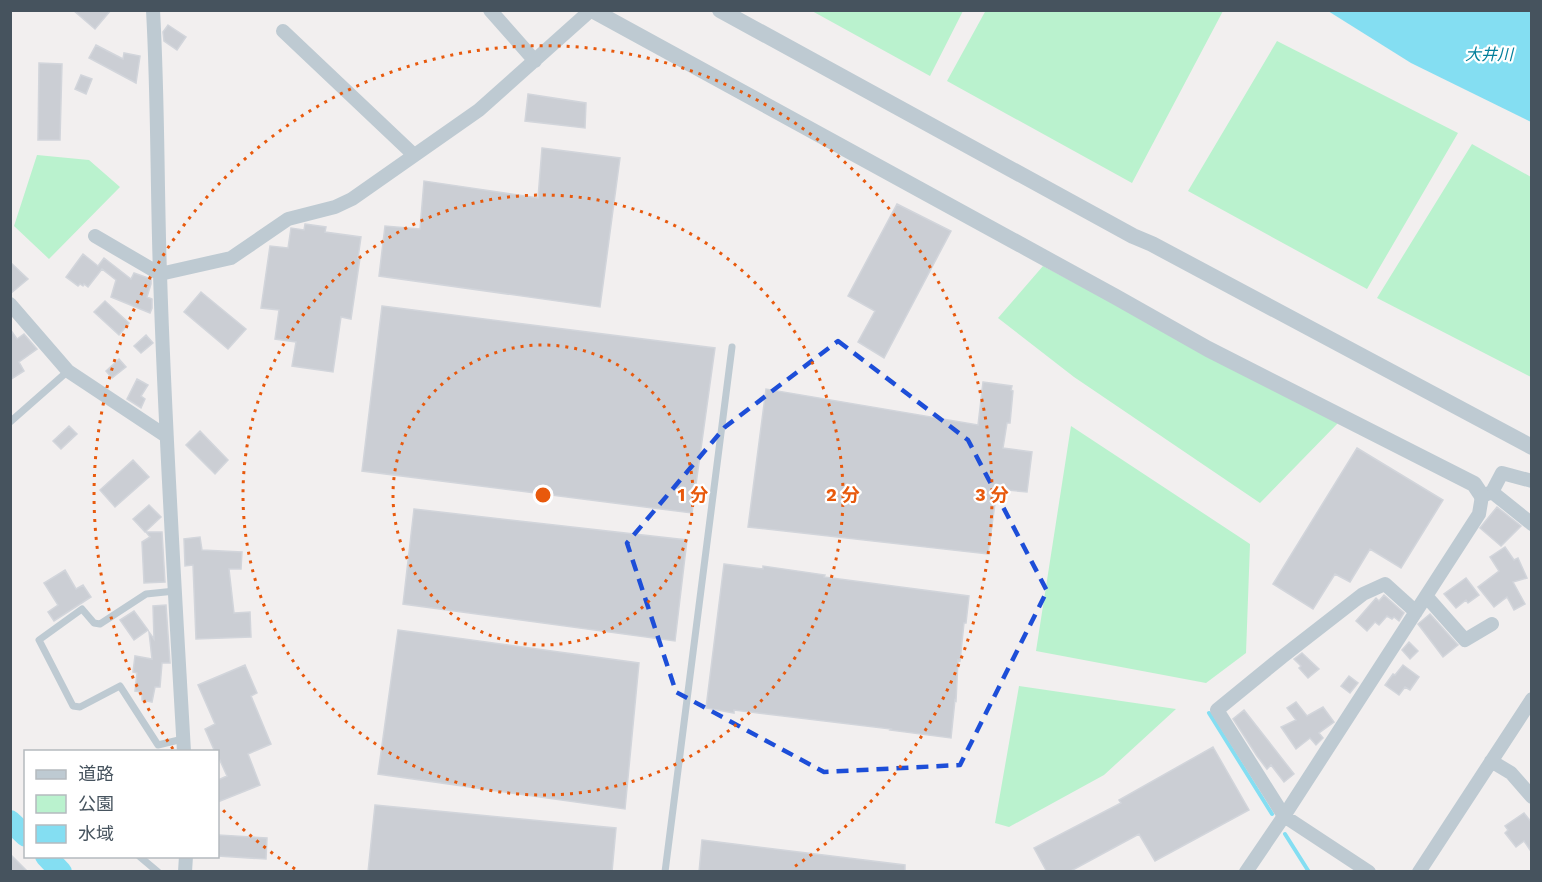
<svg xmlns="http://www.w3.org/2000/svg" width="1542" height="882" font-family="'Work Sans','Noto Sans JP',sans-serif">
	<rect width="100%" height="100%" fill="#f2efef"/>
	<!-- green -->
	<path fill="#baf2ce" d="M986,10H1223V11L1132,183L947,81Z
		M812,11H963L930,76Z
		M1277,41L1458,133L1367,289L1188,191Z
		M1472,144L1531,177V377L1377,298Z
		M37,155L89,160L120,187L49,259L14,226Z
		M1043,266L1338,423L1260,503L1074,377L998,318Z
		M1071,426L1250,544L1246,653L1206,683L1036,651Z
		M1019,686L1176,709L1104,775L1009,827L995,823Z"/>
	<!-- water -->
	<path fill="#84def2" d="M1328,11H1531V122L1411,63Z"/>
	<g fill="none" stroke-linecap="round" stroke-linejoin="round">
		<!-- stream -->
		<path stroke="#84def2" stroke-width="4" d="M1209,713L1272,814
			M1285,834L1309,872"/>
		<!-- river -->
		<path stroke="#84def2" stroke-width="22" d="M10,821L26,836
			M46,856L61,872"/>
	</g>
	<!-- building -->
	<path fill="#cbced4" stroke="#d2d5db" stroke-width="1.5" d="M73,10H111L95,29Z
		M168,25L186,37L177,50L164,41L163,32Z
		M96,45L123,59L124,53L140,56L136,83L89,58Z
		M39,63L62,64L60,140H38Z
		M81,75L92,79L86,94L75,89Z
		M528,94L586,103L585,128L525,121Z
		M542,148L620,158L600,307L379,276L385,226L420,229L424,181L538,198Z
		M897,204L951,231L884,358L858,342L875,311L848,296Z
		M305,224L326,227L325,232L361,237L358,258H360L351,319L341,317L333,372L292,366L296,342L275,339L279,310L261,308L270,246L288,248L291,228L304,230Z
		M83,254L98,266L104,258L131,279L134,273L151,279V284L147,297L152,299V308L150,313L111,297L116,280L102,269L88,287L84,284L83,286L80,284L78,286L66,277Z
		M10,262L28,279L10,294Z
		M201,292L246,329L228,349L184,312Z
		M105,301L129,323L119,335L94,312Z
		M382,306L715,348L692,513L362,471Z
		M10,329L17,339L24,334L37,349L19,362L24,371L10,380Z
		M146,335L153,343L141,353L134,346Z
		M119,359L126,367L112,378L106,371Z
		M137,379L148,385L141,396L145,399L141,408L127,399Z
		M983,382L1012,386L1011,390L1013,391L1010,423H1007L1003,448L1032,452L1027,492L997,489L988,554L748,527L766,389L978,425Z
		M69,426L77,434L61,449L53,441Z
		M200,431L228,460L215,474L186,445Z
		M1357,448L1443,500L1401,568L1370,549L1350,582L1335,574L1313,609L1273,584Z
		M133,460L149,477L115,507L100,490Z
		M149,505L161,517L145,532L133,519Z
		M1497,507L1521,526L1501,546L1480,528Z
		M414,509L687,540L675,641L403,604Z
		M146,532H162L165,582L144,583L142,542L150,537Z
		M200,537L202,550L242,552L241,569H229L234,613L250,612L251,637L196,639L193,565L185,566L184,539Z
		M1505,547L1514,560L1518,558L1527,578L1513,582L1525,604L1514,610L1507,597L1494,607L1478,587L1499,571L1490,557Z
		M724,564L763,569V566L825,575L824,577L969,596L966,623H964L960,661L958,660L956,701L955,700L951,738L890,730L891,729L734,710V713L706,708Z
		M65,570L76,589L83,585L91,597L54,621L48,612L58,605L44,583Z
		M1466,578L1479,595L1468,603L1466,600L1456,608L1444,594Z
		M1384,595L1404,613L1399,621L1394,617L1392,619L1387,616L1379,625L1375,622L1367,631L1356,621L1376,598L1379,601Z
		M166,605L170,663H162L160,687H155L152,702L142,700V692L135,691L137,673L133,672L135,656L152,659L149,632L154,639L153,606Z
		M134,611L148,630L134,640L120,620Z
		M1430,614L1458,645L1443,657L1418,624Z
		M398,630L639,663L625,809L378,774Z
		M1409,642L1418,651L1410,659L1402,650Z
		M1302,653L1319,669L1308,678L1299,668L1301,666L1294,659Z
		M245,665L257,693L251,696L271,744L248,754L260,785L218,802V780L227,776L218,756V752H215L205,729L215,724L198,685Z
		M1403,665L1419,677L1410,690L1405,687L1399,695L1385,685L1393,674L1395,675Z
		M1349,676L1358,683L1350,693L1341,686Z
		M1296,702L1307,716L1323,707L1334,722L1319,733L1323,738L1316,745L1310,738L1296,749L1281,727L1296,720L1287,708Z
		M1244,710L1294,774L1284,782L1271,765L1267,769L1257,756L1233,719Z
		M1213,747L1249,810L1155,861L1139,834L1069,872H1047L1034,848L1121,803L1119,800Z
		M375,805L616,828L612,872H368Z
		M1524,813L1532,823V853L1524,841L1516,847L1505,833L1508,830L1505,826Z
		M218,835L267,838L266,859L218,856Z
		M702,840L905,865V872H699Z
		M10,854L28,872H10Z"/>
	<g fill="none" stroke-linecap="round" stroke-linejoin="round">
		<!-- service -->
		<path stroke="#becad2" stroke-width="7" d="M10,422L68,371
			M175,591L146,594L100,624L94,623L82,609L39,640L73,706L80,707L120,686L158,745L183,739
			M139,856L158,872
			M665,872L732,347"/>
		<!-- minor -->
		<path stroke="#becad2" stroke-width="14" d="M153,10C158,98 157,186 160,274C165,434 175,593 184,752
			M490,10L535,61
			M283,31L414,155
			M95,236L160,274L231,258L288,219L335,207L352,199L479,110L591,10
			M10,304L68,371L166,436
			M1492,492L1532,524
			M1426,596L1465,640L1492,624
			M1491,761L1511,773L1532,797
			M185,872L186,856
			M1246,872L1284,816L1479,514L1482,496L1492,492L1502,473L1532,481
			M1369,872L1284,816L1217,710L1282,657L1363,594L1385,584L1416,612
			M1419,872L1532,699"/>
		<!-- tertiary -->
		<path stroke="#becad2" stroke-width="16" d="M592,10L1116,297L1208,349L1474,484L1482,496
			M720,10L1133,236L1152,244L1532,447"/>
	</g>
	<!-- marked area -->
	<path fill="none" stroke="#1d4ed8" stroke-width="4.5" stroke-dasharray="12 8" stroke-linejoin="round" d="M838,341L968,440L1047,591L960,765L824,772L676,692L627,543L725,427Z"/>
	<!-- distance rings -->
	<g fill="none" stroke="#e8590c" stroke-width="3" stroke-dasharray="3 6">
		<circle cx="543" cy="495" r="150"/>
		<circle cx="543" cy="495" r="300"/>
		<path d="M295 869A449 449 0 0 1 220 807M173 749A449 449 0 1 1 791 869"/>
	</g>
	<g text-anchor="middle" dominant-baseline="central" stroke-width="4.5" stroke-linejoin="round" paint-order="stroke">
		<!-- water labels -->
		<g font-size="16" font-style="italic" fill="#04809c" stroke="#fff">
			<text x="1489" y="54">大井川</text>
		</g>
	</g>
	<circle cx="543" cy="495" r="9" fill="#e8590c" stroke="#fff" stroke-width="3"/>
	<g font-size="18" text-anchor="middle" font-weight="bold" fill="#e8590c" stroke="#fff" stroke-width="4.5" stroke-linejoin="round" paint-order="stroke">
		<text x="693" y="501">1 分</text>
		<text x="843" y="501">2 分</text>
		<text x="992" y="501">3 分</text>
	</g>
	<!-- border -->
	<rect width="1542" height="882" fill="none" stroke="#46535e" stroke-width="24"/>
	<!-- legend -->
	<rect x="24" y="750" width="195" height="108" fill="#ffffff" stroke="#b5babf" stroke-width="1.5"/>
	<rect x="36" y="770" width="30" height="9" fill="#becad2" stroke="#b5babf" stroke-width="1.5"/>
	<text x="78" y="780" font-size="18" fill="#46535e">道路</text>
	<rect x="36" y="795" width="30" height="18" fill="#baf2ce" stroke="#b5babf" stroke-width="1.5"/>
	<text x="78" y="810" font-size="18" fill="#46535e">公園</text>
	<rect x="36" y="825" width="30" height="18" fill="#84def2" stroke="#b5babf" stroke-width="1.5"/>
	<text x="78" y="840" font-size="18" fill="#46535e">水域</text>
</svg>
